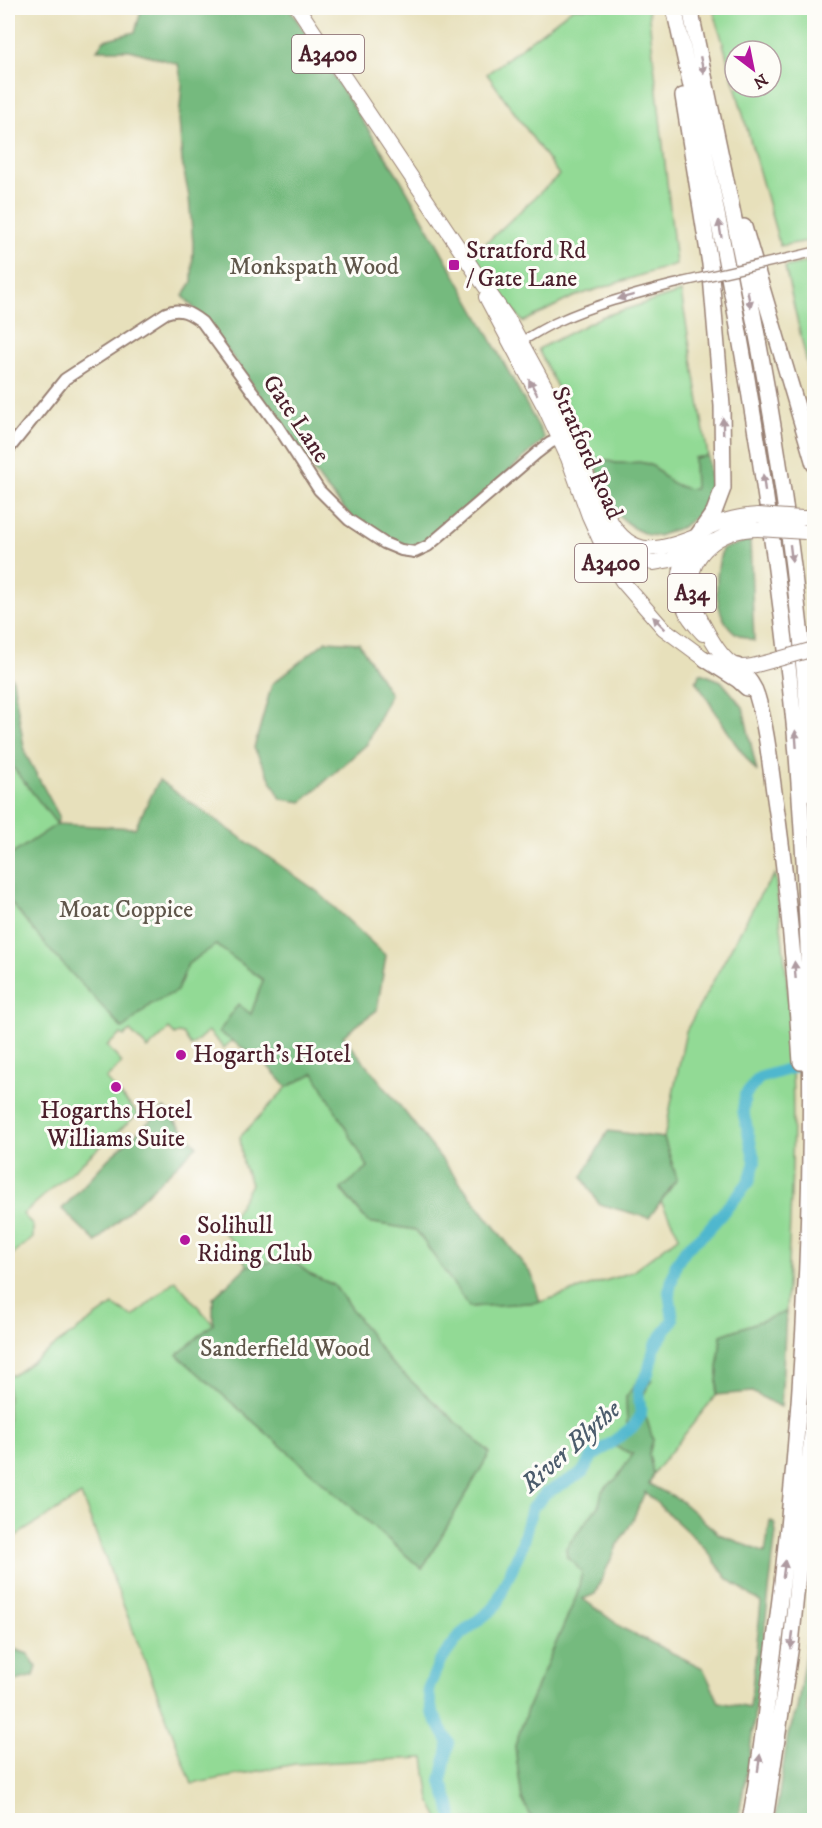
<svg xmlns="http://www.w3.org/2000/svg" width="822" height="1828" font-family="'IM FELL DW Pica',serif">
	<rect width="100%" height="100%" fill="#fdfcf7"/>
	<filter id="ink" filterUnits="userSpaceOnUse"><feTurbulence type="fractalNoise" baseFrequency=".0167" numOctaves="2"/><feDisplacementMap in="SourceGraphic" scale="12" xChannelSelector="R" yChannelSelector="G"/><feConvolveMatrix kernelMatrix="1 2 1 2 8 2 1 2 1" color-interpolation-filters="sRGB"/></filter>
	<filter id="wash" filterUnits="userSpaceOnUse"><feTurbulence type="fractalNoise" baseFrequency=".008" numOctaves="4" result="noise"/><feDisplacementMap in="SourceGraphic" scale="24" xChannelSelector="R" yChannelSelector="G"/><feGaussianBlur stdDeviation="1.35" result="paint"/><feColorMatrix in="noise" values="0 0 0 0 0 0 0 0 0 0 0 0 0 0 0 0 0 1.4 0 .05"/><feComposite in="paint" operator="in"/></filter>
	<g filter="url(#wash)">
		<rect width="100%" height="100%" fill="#e7e0bb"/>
		<!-- green -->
		<path fill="#92da95" stroke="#6e7c60" stroke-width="1.5" fill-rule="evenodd" d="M573,8H648L676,264L573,297L523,322L472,256L559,175L487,74Z
			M713,8H814V240L780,246ZM735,51H771V87H735Z
			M814,260V394L785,267Z
			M681,292L708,456L694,458L695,489C684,490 673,484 664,477C661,474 658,469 654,467C639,458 631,465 616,463C608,461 602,458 593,459L538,349L601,317Z
			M8,761L57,824L8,857Z
			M775,874C782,938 791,1001 792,1065C795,1147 789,1230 786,1312L721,1335L716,1395L653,1474L649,1454L653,1440L641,1400L626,1397L627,1425L617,1446L633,1454L617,1478L602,1491L599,1505L566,1548L567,1556L582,1572L577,1595L528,1707L515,1746L522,1799L533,1820H440L430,1801L424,1758L295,1764L192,1784L81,1495L8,1541V1371L12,1376L113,1305L133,1317L175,1280L213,1324L178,1355L422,1569L490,1453L389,1361L334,1285L311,1275L291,1259L247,1266L238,1248L224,1233L251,1184L243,1164L240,1137L287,1087L314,1072L368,1167L341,1190L368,1222L416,1230L470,1307L540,1302L632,1272L679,1236L661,1201L677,1179L664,1138L686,1031L760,895Z
			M8,899L122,1029L151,1004L176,991L188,964L216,944L263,980L251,1014L219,1032L232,1040L224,1048L208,1031L191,1046L183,1034L178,1033L175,1035L169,1029L148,1049L130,1031L124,1036L121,1034L107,1046L122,1063L106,1079L138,1114L23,1214L33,1226V1238L8,1258Z"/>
		<!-- forest -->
		<path fill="#75ba7e" stroke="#606c54" stroke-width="1.5" fill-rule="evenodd" d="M142,8H289L401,180L481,321L545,439L450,523L414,549L393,544L352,518L323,484L211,327L183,296L192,282L193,243L189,197L182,162L179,119L182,83L178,64L130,50H97L104,40L135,32Z
			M708,456L711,490L698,515L682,527L658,536L648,535L635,529L618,515L603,485L593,459C602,458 608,461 616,463C631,465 639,458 654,467C658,469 661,474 664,477C672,484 684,490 695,489L694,458Z
			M750,540L754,641C747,638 738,636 733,631C712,612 715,574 722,549Z
			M326,641L359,643L390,694L367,744L302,802L281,799L254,748L272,684Z
			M8,672L13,680L25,753L59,816L57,824L135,828L159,780L318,892L386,956L377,1010L343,1036L404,1111L532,1275L540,1302L469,1307L416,1230L368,1222L341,1189L368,1167L314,1073L287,1087L265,1063L219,1032L238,1004L251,1014L263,980L216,945L188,964L177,991L151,1004L123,1029L48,948L8,899V857L57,824L8,761Z
			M701,673L721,681L743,707L757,772L735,743L696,681Z
			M164,1108L197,1146L96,1242L62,1209L108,1159Z
			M608,1131L664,1138L677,1179L649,1218L599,1204L582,1177Z
			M291,1259L311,1275L334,1285L389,1361L490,1453L422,1569L177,1355L213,1324V1298L247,1266Z
			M786,1312L781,1407L752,1392L716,1395L721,1335Z
			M640,1377L652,1379L641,1400L653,1440L649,1454L653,1474L649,1484L681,1501L719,1534L765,1553L770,1521L774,1522L776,1532L750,1752L738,1820H533L522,1799L515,1746L528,1707L577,1595L582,1572L567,1556L566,1548L599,1505L602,1491L617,1478L633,1454L616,1447L627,1425L626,1397ZM645,1492L705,1548L727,1578L761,1603L750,1708L719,1702L703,1668L624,1629L583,1599L595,1594L617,1546L632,1522Z
			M814,1593V1660L811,1663L807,1712L814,1714V1820H775L788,1735L797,1709Z
			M8,1647L28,1654L37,1667L34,1676L8,1683Z"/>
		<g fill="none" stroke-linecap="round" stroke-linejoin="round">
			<!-- river -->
			<path stroke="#50b7ce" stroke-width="12" d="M453,1820L449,1802L441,1781L449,1743L432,1712L428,1689L439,1663L460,1635L495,1607L521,1548L532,1508L546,1493L582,1473L591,1458L634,1426L641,1415L638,1390L648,1373L655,1345L673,1320L669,1292L676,1264L686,1249L706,1232L749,1182L755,1162L743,1111L745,1095L759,1078L795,1067"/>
		</g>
	</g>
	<g filter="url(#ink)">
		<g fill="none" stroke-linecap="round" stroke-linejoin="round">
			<defs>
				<path id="minor" d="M784,259L814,252
					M518,343C532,336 544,327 559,321C598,303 640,293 682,282"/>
				<path id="tertiary" d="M8,450L65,379L166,313C180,307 190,313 202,322L277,425L319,490L349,520L384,543L401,550L415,552L428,546L537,453L550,443L565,436"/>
				<path id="primary" d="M298,8L479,278L510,322L561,415L587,475L609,536L615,546L632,559L653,563L670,560L714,541
					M486,297L546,410L568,458L589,516L607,556L622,581L663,628L705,659L714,662
					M610,520C633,560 660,550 697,536"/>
				<path id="trunk" d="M802,518H814
					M758,529C721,529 686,553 692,594C694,608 701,621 708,633C714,644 722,658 734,665C744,671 765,662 775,660
					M703,634C697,627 690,621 686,612C674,590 679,555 696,537C711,522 738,516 758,515"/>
				<path id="motorway" d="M674,8C727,246 771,488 795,732C799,774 801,817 804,860C819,1123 808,1386 774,1648C766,1705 761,1763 750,1820
					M690,8C723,170 761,333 784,498C798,597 808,696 814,796
					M683,96L710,264L722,406L723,488L714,512L697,536
					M744,227L814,464
					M705,659L738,680L747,688
					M737,666C744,675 754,684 757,696C767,729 770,765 775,799C788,886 795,974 801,1062
					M765,1820L791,1645L814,1414"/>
			</defs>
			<!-- minor casing -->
			<use href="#minor" stroke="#988073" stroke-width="11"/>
			<!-- tertiary casing -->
			<use href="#tertiary" stroke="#988073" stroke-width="14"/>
			<!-- primary casing -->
			<use href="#primary" stroke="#988073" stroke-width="16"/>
			<!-- trunk casing -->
			<use href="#trunk" stroke="#988073" stroke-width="16"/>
			<!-- motorway casing -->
			<use href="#motorway" stroke="#988073" stroke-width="18"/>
			<!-- minor -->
			<use href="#minor" stroke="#fff" stroke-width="8"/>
			<!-- tertiary -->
			<use href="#tertiary" stroke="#fff" stroke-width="10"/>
			<!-- primary -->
			<use href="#primary" stroke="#fff" stroke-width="14"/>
			<!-- trunk -->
			<use href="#trunk" stroke="#fff" stroke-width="14"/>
			<!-- motorway -->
			<use href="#motorway" stroke="#fff" stroke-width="15"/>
			<defs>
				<path id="minor-bridge" d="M682,282L784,259"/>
				<path id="trunk-bridge" d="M758,515L802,518
					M758,529L805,532
					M775,660L814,649"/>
			</defs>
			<!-- minor-bridge casing -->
			<use href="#minor-bridge" stroke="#988073" stroke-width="11" stroke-linecap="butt"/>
			<!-- trunk-bridge casing -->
			<use href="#trunk-bridge" stroke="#988073" stroke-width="16" stroke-linecap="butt"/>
			<!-- minor-bridge -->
			<use href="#minor-bridge" stroke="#fff" stroke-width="8"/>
			<!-- trunk-bridge -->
			<use href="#trunk-bridge" stroke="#fff" stroke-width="14"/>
		</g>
		<!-- one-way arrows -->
		<defs><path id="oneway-solid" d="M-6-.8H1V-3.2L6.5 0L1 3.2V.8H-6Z" transform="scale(1.5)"/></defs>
		<g fill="#ae9aa0">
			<use href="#oneway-solid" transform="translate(702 65) rotate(78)"/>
			<use href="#oneway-solid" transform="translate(720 229) rotate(-100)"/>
			<use href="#oneway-solid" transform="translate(626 297) rotate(165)"/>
			<use href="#oneway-solid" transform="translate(749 299) rotate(79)"/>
			<use href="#oneway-solid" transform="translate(533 387) rotate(-119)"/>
			<use href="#oneway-solid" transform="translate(723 426) rotate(-92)"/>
			<use href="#oneway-solid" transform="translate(764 483) rotate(-97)"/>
			<use href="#oneway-solid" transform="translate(791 553) rotate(83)"/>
			<use href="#oneway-solid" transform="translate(659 623) rotate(-135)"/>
			<use href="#oneway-solid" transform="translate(796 739) rotate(-94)"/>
			<use href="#oneway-solid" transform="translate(795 970) rotate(-94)"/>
			<use href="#oneway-solid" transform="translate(784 1569) rotate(-82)"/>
			<use href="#oneway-solid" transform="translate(792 1640) rotate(97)"/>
			<use href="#oneway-solid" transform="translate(759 1763) rotate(-82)"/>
		</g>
	</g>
	<!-- markers -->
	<g fill="#b5179e" stroke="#fdfcf7" stroke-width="2">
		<rect x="448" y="259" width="12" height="12" rx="3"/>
		<circle cx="181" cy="1055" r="6"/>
		<circle cx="116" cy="1087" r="6"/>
		<circle cx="185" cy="1240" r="6"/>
	</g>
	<g text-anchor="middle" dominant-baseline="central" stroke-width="6" stroke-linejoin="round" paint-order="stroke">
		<!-- shield labels -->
		<g fill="#fdfcf7" stroke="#806168" stroke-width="1.5">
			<rect x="292" y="35" width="72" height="38" rx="4.5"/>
			<rect x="575" y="544" width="72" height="38" rx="4.5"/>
			<rect x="668" y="574" width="48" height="38" rx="4.5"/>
		</g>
		<g font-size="22" font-weight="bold" fill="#4a1f2b">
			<text x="328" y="54">A3400</text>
			<text x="611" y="563">A3400</text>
			<text x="692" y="593">A34</text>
		</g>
		<!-- poi labels -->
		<g font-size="24" fill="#4a1f2b" stroke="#fdfcf7" text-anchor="start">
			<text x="466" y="251">Stratford Rd<tspan x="466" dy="28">/ Gate Lane</tspan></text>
			<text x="193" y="1055">Hogarth's Hotel</text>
			<text x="116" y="1111" text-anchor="middle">Hogarths Hotel<tspan x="116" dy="28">Williams Suite</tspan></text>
			<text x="197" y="1226">Solihull<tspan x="197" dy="28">Riding Club</tspan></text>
		</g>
		<!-- park labels -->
		<g font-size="24" fill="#60574b" stroke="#fdfcf7">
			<text x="314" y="267">Monkspath Wood</text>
			<text x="126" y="910">Moat Coppice</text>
			<text x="285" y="1349">Sanderfield Wood</text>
		</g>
		<!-- street labels -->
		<g font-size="24" fill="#4a1f2b" stroke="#fdfcf7">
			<text transform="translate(296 419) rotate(56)">Gate Lane</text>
			<text transform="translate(587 453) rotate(66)">Stratford Road</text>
		</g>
		<!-- water labels -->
		<g font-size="26" font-style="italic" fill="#4c5c6c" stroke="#fdfcf7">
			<text transform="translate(571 1447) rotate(-42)">River Blythe</text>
		</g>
	</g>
	<!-- margin -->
	<rect width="822" height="1828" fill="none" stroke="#fdfcf7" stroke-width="30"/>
	<!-- north arrow -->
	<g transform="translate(753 69) rotate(148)"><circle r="28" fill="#fdfcf7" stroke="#b5a4a5" stroke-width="1.5"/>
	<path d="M0-4.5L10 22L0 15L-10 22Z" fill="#b5179e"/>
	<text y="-9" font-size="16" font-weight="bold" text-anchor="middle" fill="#4a1f2b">N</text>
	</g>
</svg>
